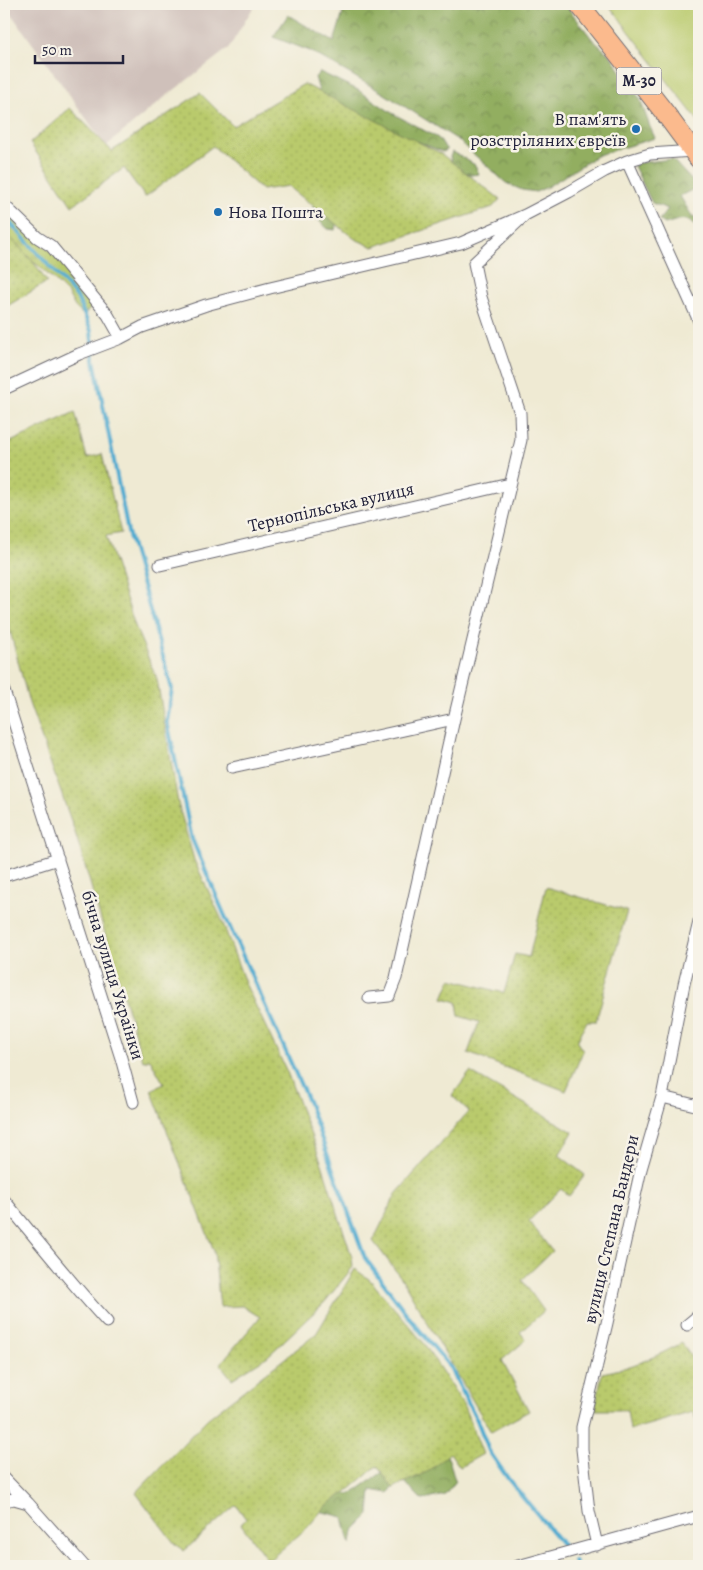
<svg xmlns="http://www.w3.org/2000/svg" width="703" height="1570" font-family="Alegreya,serif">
	<defs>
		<pattern id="grass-tufts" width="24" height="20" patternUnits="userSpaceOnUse" patternTransform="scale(1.25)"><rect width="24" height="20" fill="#b9ca6c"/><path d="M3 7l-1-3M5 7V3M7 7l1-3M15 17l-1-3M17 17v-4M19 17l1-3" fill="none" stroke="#9fad5e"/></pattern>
		<pattern id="forest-crowns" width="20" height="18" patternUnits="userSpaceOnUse" patternTransform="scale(1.25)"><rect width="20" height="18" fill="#92ae60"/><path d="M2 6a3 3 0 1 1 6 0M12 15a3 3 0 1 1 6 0" fill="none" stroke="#778d50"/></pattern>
		<pattern id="garden-dots" width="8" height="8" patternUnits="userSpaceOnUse" patternTransform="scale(1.25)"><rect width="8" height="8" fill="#b9ca6c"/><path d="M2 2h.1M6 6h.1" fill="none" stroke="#9fad5e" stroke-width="1.8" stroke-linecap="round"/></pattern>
	</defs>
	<rect width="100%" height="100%" fill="#f7f3e8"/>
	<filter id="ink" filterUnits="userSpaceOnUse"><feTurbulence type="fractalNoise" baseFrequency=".02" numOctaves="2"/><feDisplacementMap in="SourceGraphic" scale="10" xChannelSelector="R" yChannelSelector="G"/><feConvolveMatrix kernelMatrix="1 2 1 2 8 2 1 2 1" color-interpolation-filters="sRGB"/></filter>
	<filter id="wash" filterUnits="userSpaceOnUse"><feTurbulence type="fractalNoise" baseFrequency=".0096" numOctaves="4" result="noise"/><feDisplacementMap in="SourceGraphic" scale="20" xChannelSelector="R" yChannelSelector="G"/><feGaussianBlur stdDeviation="1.12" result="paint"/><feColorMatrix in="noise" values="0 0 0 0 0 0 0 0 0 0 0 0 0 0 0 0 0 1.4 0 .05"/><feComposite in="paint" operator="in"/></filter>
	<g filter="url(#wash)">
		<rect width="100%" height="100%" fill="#efead3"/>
		<!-- industrial -->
		<path fill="#cfc0ba" d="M4,4H258L251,11L229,48L165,97L106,146Z"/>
		<!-- grass -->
		<path fill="url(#grass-tufts)" stroke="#6e7654" d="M4,210L46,247L92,295L91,308L83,315L75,307L68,294L53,279L5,236L4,233Z"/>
		<!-- forest -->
		<path fill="url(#forest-crowns)" stroke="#5a684e" d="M330,4H565L593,40L611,56L640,99L650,127L655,138L598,155L547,187L536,192L522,190L506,183L458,140L383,93L310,51L273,37L288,15L334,42L343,13Z
			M320,72L358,90L392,113L438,138L447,150L443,152L331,105L319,91L315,77Z
			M452,152L455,153L475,165L479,174L471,175L453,166L450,157Z
			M672,159L694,183L696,188L680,196L693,218L699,216V228C685,216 682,219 665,224L659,220L668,209L652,203L634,166L638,163Z
			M314,202L337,221L335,230L328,229L312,214Z
			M444,1455L447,1456C452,1464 451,1472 456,1481L445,1495L422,1500L402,1479L424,1473Z
			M383,1472L393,1482V1488L388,1493L371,1490L369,1515L353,1531L351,1544L349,1542L343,1517L319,1511L323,1490L351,1494Z"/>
		<!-- park -->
		<path fill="#b9ca6c" stroke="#6e7654" d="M608,4H699V122Z"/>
		<!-- garden -->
		<path fill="url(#garden-dots)" stroke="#6e7654" d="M304,84L440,153L500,199L493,207L373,247L355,239L346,232L288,186L262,190L213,146L145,197L124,168L72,206L30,143L70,108L112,151L200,93L233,126Z
			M4,230L34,263L47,282L4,308Z
			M75,412L87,458L102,454L121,533L106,536L135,626L157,679L178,803L194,860L221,918L245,983L287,1072L322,1164L352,1257L353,1267L324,1303L268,1356L232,1379L220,1364L260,1317L242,1306L220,1307L214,1251L151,1090L164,1084L150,1059L143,1061L74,829L29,703L4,608V445Z
			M546,887L627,911L596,1021H587L577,1042L583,1051L566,1091L468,1053L479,1022L459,1016L457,1002L443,998L451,979L504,993L515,954L529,957Z
			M470,1072L573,1132L559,1155L585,1175L569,1196L561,1189L529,1221L552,1251L522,1280L544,1311L520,1332L526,1340L502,1360L529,1411L491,1432L402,1279L373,1241L396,1194L469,1111L452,1096Z
			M355,1269L370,1280L423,1342L463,1404L483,1454L460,1467L450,1453L429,1471L393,1488L377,1466L349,1490L326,1506L307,1528L268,1561L241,1524L246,1519L236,1505L184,1551L175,1544L136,1493L207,1419L316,1334Z
			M682,1343L699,1370V1426L693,1412L630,1430L627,1410H595L602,1373C631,1368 655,1357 682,1343Z"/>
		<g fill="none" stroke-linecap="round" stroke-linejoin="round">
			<!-- stream -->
			<path stroke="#52acd0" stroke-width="4" d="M4,216L77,297L91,331L94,360L128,532L172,689L167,721L192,839L224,914L308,1101L365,1258L408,1316L450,1367L477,1420L489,1451L509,1480L563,1545
				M574,1561L576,1566"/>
		</g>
	</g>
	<g filter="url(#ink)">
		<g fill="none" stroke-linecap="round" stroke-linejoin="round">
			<defs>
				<path id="minor" d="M627,161L699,321
					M4,205L37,237L51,246L108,315L121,338
					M4,389L79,354L121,338L142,327L206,305L270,288L461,243L525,215L569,192L605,171L627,161L650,154L693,151
					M160,565L510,484
					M4,691L121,1058L133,1102
					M232,768L454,719
					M4,876L58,859
					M369,998L389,996L396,978L454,719L521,440L520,413L481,297L474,263L525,215
					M662,1097L699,1106
					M4,1200C38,1241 71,1283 107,1322
					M687,1325L699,1315
					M4,1478L28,1503L84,1566
					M4,1501L14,1499L28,1503
					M597,1545L589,1511L582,1449V1427L607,1323L641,1169L662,1097L684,984L699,922
					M518,1566L699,1516"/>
				<path id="trunk" d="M579,4L665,113L699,159"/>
			</defs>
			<!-- minor casing -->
			<use href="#minor" stroke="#6a6870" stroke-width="13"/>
			<!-- trunk casing -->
			<use href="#trunk" stroke="#6a6870" stroke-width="21"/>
			<!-- minor -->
			<use href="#minor" stroke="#fff" stroke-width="11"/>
			<!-- trunk -->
			<use href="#trunk" stroke="#fbba8d" stroke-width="19"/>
		</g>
	</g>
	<!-- markers -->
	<g fill="#1f6fb2" stroke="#f7f3e8" stroke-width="2">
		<circle cx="636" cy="129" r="5"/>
		<circle cx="218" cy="212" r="5"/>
	</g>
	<g text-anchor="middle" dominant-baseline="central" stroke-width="5" stroke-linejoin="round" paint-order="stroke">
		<!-- shield labels -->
		<rect fill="#f7f3e8" stroke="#62616f" stroke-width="1" x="616.5" y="67.5" width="45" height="27" rx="4"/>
		<g font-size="16" font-weight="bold" fill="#22223b">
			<text x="639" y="81">М-30</text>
		</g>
		<!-- poi labels -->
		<g font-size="18" fill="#22223b" stroke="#f7f3e8" text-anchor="end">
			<text x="626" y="119">В пам'ять<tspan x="626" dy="21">розстріляних євреїв</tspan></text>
			<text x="228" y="212" text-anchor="start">Нова Пошта</text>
		</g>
		<!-- street labels -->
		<g font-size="18" fill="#22223b" stroke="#f7f3e8">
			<text transform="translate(331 507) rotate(-13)">Тернопільська вулиця</text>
			<text transform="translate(113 975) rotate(73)">бічна вулиця Українки</text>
			<text transform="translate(611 1229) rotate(-77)">вулиця Степана Бандери</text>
		</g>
	</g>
	<!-- margin -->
	<rect width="703" height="1570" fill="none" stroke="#f7f3e8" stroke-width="20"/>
	<!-- scale -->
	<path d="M35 55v8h88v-8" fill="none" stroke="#22223b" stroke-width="2.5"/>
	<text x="42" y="55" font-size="15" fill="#22223b" stroke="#f7f3e8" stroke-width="4" paint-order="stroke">50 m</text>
</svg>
